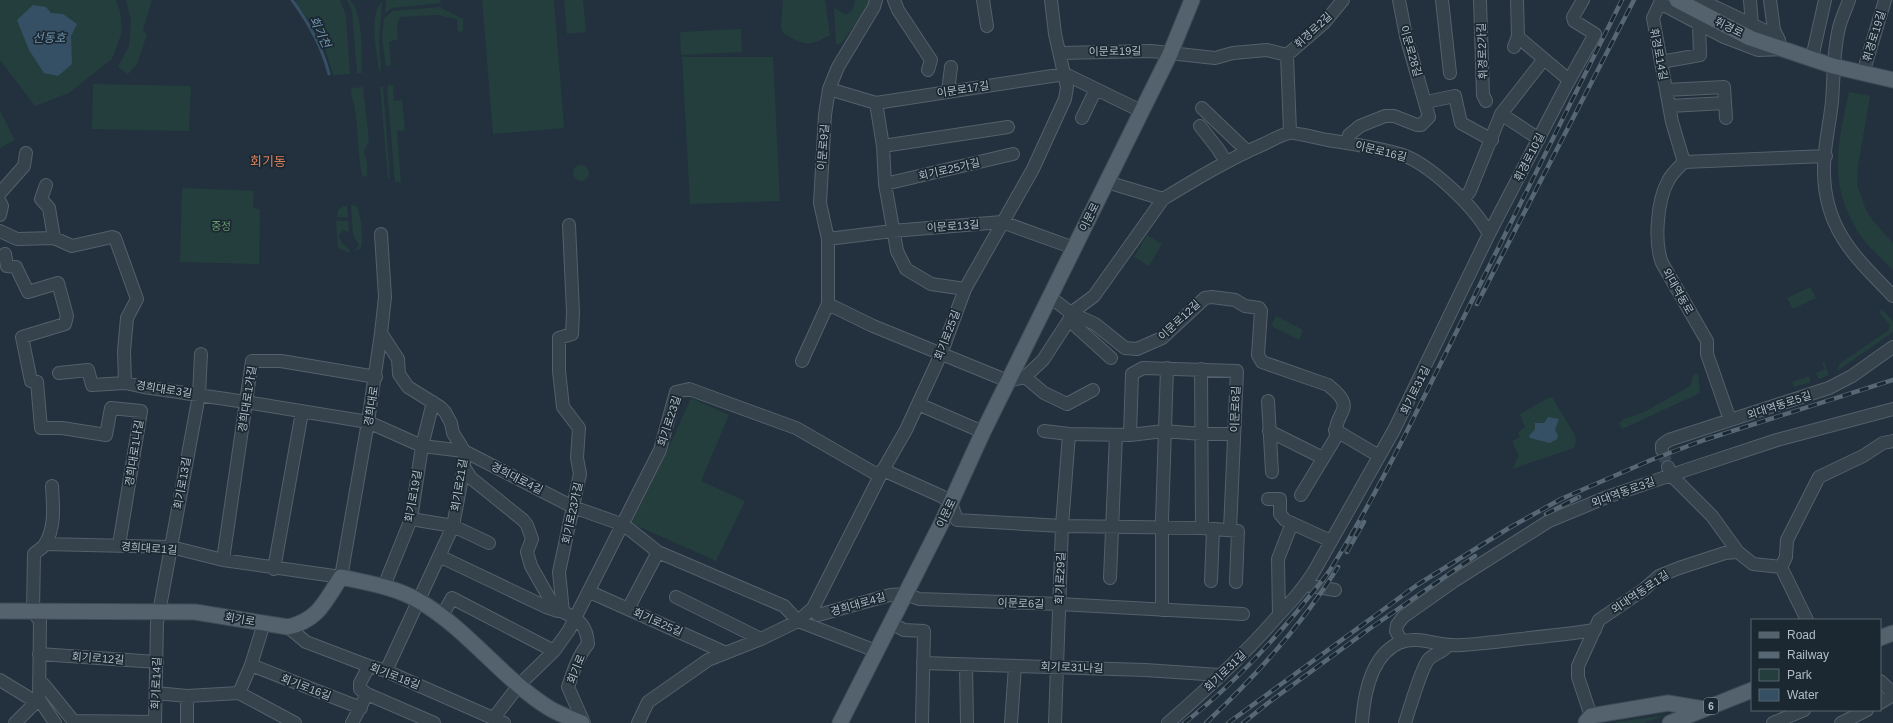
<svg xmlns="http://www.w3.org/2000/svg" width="1893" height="723" font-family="Arial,'Noto Sans KR',sans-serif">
	<rect width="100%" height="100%" fill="#22313d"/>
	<!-- green -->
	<path fill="#243e3d" d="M0,0H116L120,11L122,32L112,59L69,93L35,106L0,60Z
		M126,0H152L143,30L147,35L137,64L128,74L118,67L129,46L131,20Z
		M300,0H340L346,15L350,74L333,75L321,35L294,1Z
		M347,0H350C364,14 361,53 362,73H357L352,11Z
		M386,0H439L442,3L392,8L385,13Z
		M482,0H554L564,128L493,134Z
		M564,0H583L586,32L567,34Z
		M783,0H825L830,35C807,48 805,45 783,33L781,27Z
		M855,0H871L870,4L840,45L836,44L834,8L846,15L853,9Z
		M382,1L379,41L381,71H379C377,51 368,17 382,1Z
		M439,7L463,19V31L458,32L457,19L437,15L400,17L397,25L398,39L389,42L391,65L386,67L382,39L384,18L393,11Z
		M741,29L742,52L681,55L680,32Z
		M682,57H773L780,201L690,204Z
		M93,84L191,86L189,131L92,129Z
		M389,84L393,86L394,101L402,100L405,130L397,131L401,182H395L387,88Z
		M363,87L369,140L364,152L367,160V177L362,176C358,153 358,131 355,109C354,101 349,96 352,88Z
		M380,87H383L390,178H388Z
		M1849,92L1870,96L1858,166L1857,185L1866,210L1874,222L1893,243V270C1883,260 1872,250 1863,239C1857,232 1853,223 1849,215C1829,172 1840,135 1849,92Z
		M0,111L15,140L0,148Z
		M573 173a8 8 0 1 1 16 0a8 8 0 1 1-16 0Z
		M182,188L254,191L253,208L260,209L259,264L180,262Z
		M351,205L356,206C361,210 364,243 360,249L354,251L359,245L353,235Z
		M344,206H347L348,217H337L338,210Z
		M336,221H348L349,232L343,230L338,236L343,244L349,249L350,253L338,248Z
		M1147,235L1162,244L1149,266L1134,257Z
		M1810,287L1816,298L1793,309L1787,298Z
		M1882,309L1893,321V332L1837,371L1839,365L1842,362L1889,330V324L1879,312Z
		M1276,316L1303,330L1299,340L1271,326Z
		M1824,362L1829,375L1819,379L1816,373L1825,369L1822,363Z
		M1698,373L1700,393L1622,429L1619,423L1624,419L1644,412L1690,386L1693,376Z
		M1809,376L1811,382L1794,387L1792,382Z
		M1552,397L1575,435L1576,442L1574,448L1512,469L1519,456L1512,441L1520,437L1518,432L1525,427L1520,414L1546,399Z
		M691,398L729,415L701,481L745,501L716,561L631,523L667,451Z
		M1666,715L1644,723H1615L1616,722Z"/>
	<!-- water -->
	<path fill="#355065" d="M33,5L46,7L51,13L63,14L77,24L71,36L72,64L58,76L44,73L29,50L17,20Z
		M1548,417L1559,419L1555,430L1558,435L1557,439L1550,443L1530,438L1529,436L1535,429V423H1544Z"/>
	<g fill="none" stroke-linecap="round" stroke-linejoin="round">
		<!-- stream -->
		<path stroke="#355065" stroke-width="3" d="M292,0C309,23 322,46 329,74"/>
		<!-- minor-tunnel -->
		<path stroke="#374652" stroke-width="12" stroke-dasharray="12 6" stroke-linecap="butt" d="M1662,450L1668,467"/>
		<defs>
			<path id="minor" d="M876,0L874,7L838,67L829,89L825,115L820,203L828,239V304L873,326L1008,381L1025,377L1044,393L1067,404L1093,390
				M894,0L898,10L931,60L928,70
				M983,0L987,26
				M1442,0L1450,73
				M1480,0L1483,95L1486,101
				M1661,0L1660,3L1724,37L1758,50L1783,49L1768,32L1700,0
				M1750,0L1752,25
				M1770,0L1774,30L1779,40
				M1849,0C1846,9 1841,19 1839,28C1833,52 1834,77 1832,101C1830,124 1823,149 1824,173C1825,230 1856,258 1893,296
				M1660,3L1653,18L1672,122L1684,162L1826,156
				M1518,37L1569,80
				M1514,47L1518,36L1517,0
				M1060,53L1151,51L1215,58L1233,53L1267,50L1287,55
				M1812,58L1825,0
				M1661,62L1700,55L1699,23
				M1863,73L1885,0
				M829,89L876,103L1065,74L1141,111
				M1666,90L1724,87L1726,118
				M948,92L951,67
				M1426,102L1455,96L1461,123L1492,140
				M876,103L883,146L885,184L897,251L906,269L931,284L965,289
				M1670,106L1725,103
				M1202,108L1247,151
				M1501,114L1539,139
				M1082,118L1096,89
				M1200,126L1218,149L1226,162
				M1290,132L1287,55L1324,23L1343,0
				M1347,143L1349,135L1360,126L1385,116H1394L1417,125H1421L1429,117L1406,36L1399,0
				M883,146L1008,127
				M1684,162C1678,168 1672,173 1668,181C1657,201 1654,242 1662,263L1707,341V354L1730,420
				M1107,182L1163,199C1196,179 1229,159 1264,144C1272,140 1281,135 1289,133C1294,132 1321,139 1328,140C1352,144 1376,147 1400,154C1429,163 1475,207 1489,234
				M885,184L1013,154
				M46,185L41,199L49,208L54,238
				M0,193L24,166L26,153
				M1463,200L1470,191L1501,114L1544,59
				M0,202L2,206L0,215
				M569,225L573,312L572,334L559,338V371L563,407L579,428L577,458L580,474L559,572L563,612C579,619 587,626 588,644C578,656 573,672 568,687L584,723
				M0,231L17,239L54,238L72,246L112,237L115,238L137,299L127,318L124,351L125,383L144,387L246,402L368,422L422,446L464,451L573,507L624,525L658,552L784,606L798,621L876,651
				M828,239L892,231L1002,222L1074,248
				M5,254L7,266L16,267L28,292L58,283L67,316L65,324L22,337L31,381L37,382L41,428H62L106,435L111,408L141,411L119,545
				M1050,297L1071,313L1094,296L1163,199
				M1069,320L1111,358
				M381,333L398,359L399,374L408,387L440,407L445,412L451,423L453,433L464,451V467L453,526L386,671
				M802,361L828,304
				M1201,369L1202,528
				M59,373L88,370L92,385L125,383
				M1025,377L1043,360L1069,320L1071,313L1095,324L1125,348L1137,349L1162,338L1205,298L1212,297L1235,300L1245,306L1259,308L1261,311L1258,355L1262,362L1328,385C1360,410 1333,410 1336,437L1301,495
				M1268,401L1272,472
				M918,404L983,432
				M1335,430L1379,456
				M1044,431L1069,434L1130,435L1164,431L1202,434H1234
				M1269,431L1323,458
				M1130,435L1132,374L1143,368L1237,371L1230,530
				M1662,450V445L1669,440L1829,388L1852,376L1893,347
				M464,467L471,478L523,520L527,525L532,539L527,552L531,566L552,603L563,612
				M1668,467L1671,475L1712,516L1738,552L1753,564L1781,567
				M52,486C53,504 56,527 45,544C43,548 37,551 34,554L33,612L40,621L39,699L55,723
				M1268,499H1280V514L1285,520L1331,541
				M411,519L453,526L489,543
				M45,544L171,547L223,560L341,577L368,422L381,333L385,297L381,234
				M439,556L546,607L558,611
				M223,560L252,361H281L376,377
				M1781,567L1786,557L1787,540L1819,477L1863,456L1883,443L1893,441
				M1781,567L1807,620
				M274,569L302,412
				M1110,578L1116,435
				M1211,581L1213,529
				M1306,585L1335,590
				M384,586L411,519L422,446L433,402
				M590,592L726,653
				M676,597L761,639
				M813,608L818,615L890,595L906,594L919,599L1059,604L1243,614
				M628,609L658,552
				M1162,610V520L1167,368
				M1279,615L1278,559L1292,523
				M442,616L452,598L554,651
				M891,623L904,630L924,631L922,723
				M288,627L306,642L369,666L386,671L504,723
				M1402,642L1396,631L1397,625L1403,617L1454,581L1549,521L1607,497L1686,470L1777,440L1893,409
				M39,654L157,662
				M923,663L1145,670L1220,675
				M251,665L361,708
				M966,665L967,723
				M0,680L31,699H39
				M39,680L45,686L75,723
				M1880,681L1893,693
				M156,693L187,696L239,693L295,723
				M239,693L251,665L264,623
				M367,694L434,723
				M1880,703L1893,695
				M1591,716L1578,677V666L1599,620L1643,590L1659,576L1679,568L1725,553L1738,552
				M493,719L519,685L554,651L569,630L660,450L676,392L689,389L796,428L876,474L883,470L941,496L951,503L957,520L1062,526L1202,528L1238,531L1236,582
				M73,721L155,722L157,623L199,395L201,354
				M15,723L39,699
				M187,723V696
				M352,723L367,694L360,689V683L369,666
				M638,723L648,702L708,660L761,639L798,621L813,608L883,470L906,430L941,354L965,289L1033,169L1065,99L1067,87L1055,34L1051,0
				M1011,723L1015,666
				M1055,723L1062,526L1069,434
				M1168,723C1206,690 1243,656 1276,618C1291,602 1305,587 1316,568L1394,430L1489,234L1566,86L1595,34L1574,21L1573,17L1583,0
				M1362,723C1364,694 1371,654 1401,642C1417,636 1437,645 1452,645C1467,646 1481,643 1495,642C1528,638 1561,635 1595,630
				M1405,723C1409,710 1421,670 1428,660C1434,653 1443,653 1448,645
				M1773,723L1804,710
				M1841,723L1867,710"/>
			<path id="major" d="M1677,0L1750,38L1833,66L1893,80
				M0,611L195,612L288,627C319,620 325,601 341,577C367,583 396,587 419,601C468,629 501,678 549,708C559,714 570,718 582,723
				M1880,638L1893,633
				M840,723L942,522L983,432L1170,54L1192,0
				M1587,723L1586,722L1591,716L1668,703L1704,709
				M1670,723L1752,690"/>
		</defs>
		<!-- minor casing -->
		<use href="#minor" stroke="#54606b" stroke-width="14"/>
		<!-- major casing -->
		<use href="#major" stroke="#3f4c56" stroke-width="17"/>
		<!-- minor -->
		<use href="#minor" stroke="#36434d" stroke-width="12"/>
		<!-- major -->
		<use href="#major" stroke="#53626d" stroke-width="15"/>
		<defs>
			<path id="rail" d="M1477,304L1634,0
				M1546,514L1579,497
				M1347,552L1364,522
				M1184,723C1227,690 1265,650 1300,608C1310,595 1321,583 1330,570C1358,526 1382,480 1405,435L1622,0
				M1206,723C1256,676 1302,625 1338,567
				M1228,723L1417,585L1509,528L1561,499L1651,460L1704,440L1893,380
				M1243,723L1268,703L1372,627L1475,556"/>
		</defs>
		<!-- rail casing -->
		<use href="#rail" stroke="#576774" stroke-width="4.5"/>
		<!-- rail -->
		<use href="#rail" stroke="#1b2832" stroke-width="3" stroke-dasharray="9" stroke-linecap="butt"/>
	</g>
	<g text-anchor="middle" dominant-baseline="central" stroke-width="3.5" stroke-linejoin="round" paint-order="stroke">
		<!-- shield labels -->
		<rect fill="#1b2832" stroke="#84909b" stroke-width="1" x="1704" y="698" width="14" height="16" rx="3"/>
		<g font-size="10" font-weight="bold" fill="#b1bdc8">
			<text x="1711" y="706">6</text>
		</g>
		<!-- street labels -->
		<g font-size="11" fill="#b1bdc8" stroke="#1b2832">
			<text transform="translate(1729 27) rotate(27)">휘경로</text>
			<text transform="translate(1313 30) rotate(-43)">휘경로2길</text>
			<text transform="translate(1874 36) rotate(-73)">휘경로19길</text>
			<text transform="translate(1115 51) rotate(-1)">이문로19길</text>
			<text transform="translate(1411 51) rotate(74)">이문로28길</text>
			<text transform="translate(1482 51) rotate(-92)">휘경로2가길</text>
			<text transform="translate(1659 54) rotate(79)">휘경로14길</text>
			<text transform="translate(963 89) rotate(-9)">이문로17길</text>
			<text transform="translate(823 147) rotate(-86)">이문로9길</text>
			<text transform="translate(1381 151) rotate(14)">이문로16길</text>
			<text transform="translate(1529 157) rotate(-63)">휘경로10길</text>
			<text transform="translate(949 169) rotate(-13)">회기로25가길</text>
			<text transform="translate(1089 217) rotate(-63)">이문로</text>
			<text transform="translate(953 226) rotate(-4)">이문로13길</text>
			<text transform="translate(1678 291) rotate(60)">외대역동로</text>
			<text transform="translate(1179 320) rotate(-43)">이문로12길</text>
			<text transform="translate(947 335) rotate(-69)">회기로25길</text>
			<text transform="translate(164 389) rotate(9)">경희대로3길</text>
			<text transform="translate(1415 390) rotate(-64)">회기로31길</text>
			<text transform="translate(247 399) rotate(-81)">경희대로1가길</text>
			<text transform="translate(1779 405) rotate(-18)">외대역동로5길</text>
			<text transform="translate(371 406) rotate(-81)">경희대로</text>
			<text transform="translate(1235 409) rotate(-88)">이문로8길</text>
			<text transform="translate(669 421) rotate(-72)">회기로23길</text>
			<text transform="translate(134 453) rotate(-81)">경희대로1나길</text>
			<text transform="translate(517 478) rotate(27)">경희대로4길</text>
			<text transform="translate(182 483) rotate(-80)">회기로13길</text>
			<text transform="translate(459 485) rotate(-81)">회기로21길</text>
			<text transform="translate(1623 492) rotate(-20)">외대역동로3길</text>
			<text transform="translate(413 496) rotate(-80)">회기로19길</text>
			<text transform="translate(572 513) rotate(-78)">회기로23가길</text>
			<text transform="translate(946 513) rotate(-64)">이문로</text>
			<text transform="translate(149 548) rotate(4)">경희대로1길</text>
			<text transform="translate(1060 578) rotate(-88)">회기로29길</text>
			<text transform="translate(1640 592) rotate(-34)">외대역동로1길</text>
			<text transform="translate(1021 603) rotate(2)">이문로6길</text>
			<text transform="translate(858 604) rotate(-16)">경희대로4길</text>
			<text transform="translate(240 619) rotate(10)">회기로</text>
			<text transform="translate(658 622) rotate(24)">회기로25길</text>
			<text transform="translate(98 658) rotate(4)">회기로12길</text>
			<text transform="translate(1072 667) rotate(2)">회기로31나길</text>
			<text transform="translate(576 669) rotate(-68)">회기로</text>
			<text transform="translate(1225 671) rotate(-44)">회기로31길</text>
			<text transform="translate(395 676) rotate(21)">회기로18길</text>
			<text transform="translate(156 683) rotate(-88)">회기로14길</text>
			<text transform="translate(306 687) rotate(21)">회기로16길</text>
		</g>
		<!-- park labels -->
		<g font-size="11" fill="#679b6b" stroke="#1b2832">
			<text x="221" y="226">중정</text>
		</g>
		<!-- water labels -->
		<g font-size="12" font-style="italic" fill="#7093ad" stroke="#1b2832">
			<text transform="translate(320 32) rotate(64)">회기천</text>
			<text x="49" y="38">선동호</text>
		</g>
		<!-- quarter labels -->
		<g font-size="13" fill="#d9805b" stroke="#1b2832">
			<text x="268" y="161">회기동</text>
		</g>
	</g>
	<!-- legend -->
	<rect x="1751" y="619" width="130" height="92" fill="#1b2832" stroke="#57646e"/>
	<rect x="1759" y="632" width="20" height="6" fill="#53626d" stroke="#57646e"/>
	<text x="1787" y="639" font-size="12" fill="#b1bdc8">Road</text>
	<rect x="1759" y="652" width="20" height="6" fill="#576774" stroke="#57646e"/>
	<text x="1787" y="659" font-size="12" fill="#b1bdc8">Railway</text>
	<rect x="1759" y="669" width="20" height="12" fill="#243e3d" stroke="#57646e"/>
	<text x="1787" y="679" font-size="12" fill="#b1bdc8">Park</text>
	<rect x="1759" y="689" width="20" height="12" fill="#355065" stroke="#57646e"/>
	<text x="1787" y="699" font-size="12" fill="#b1bdc8">Water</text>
</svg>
